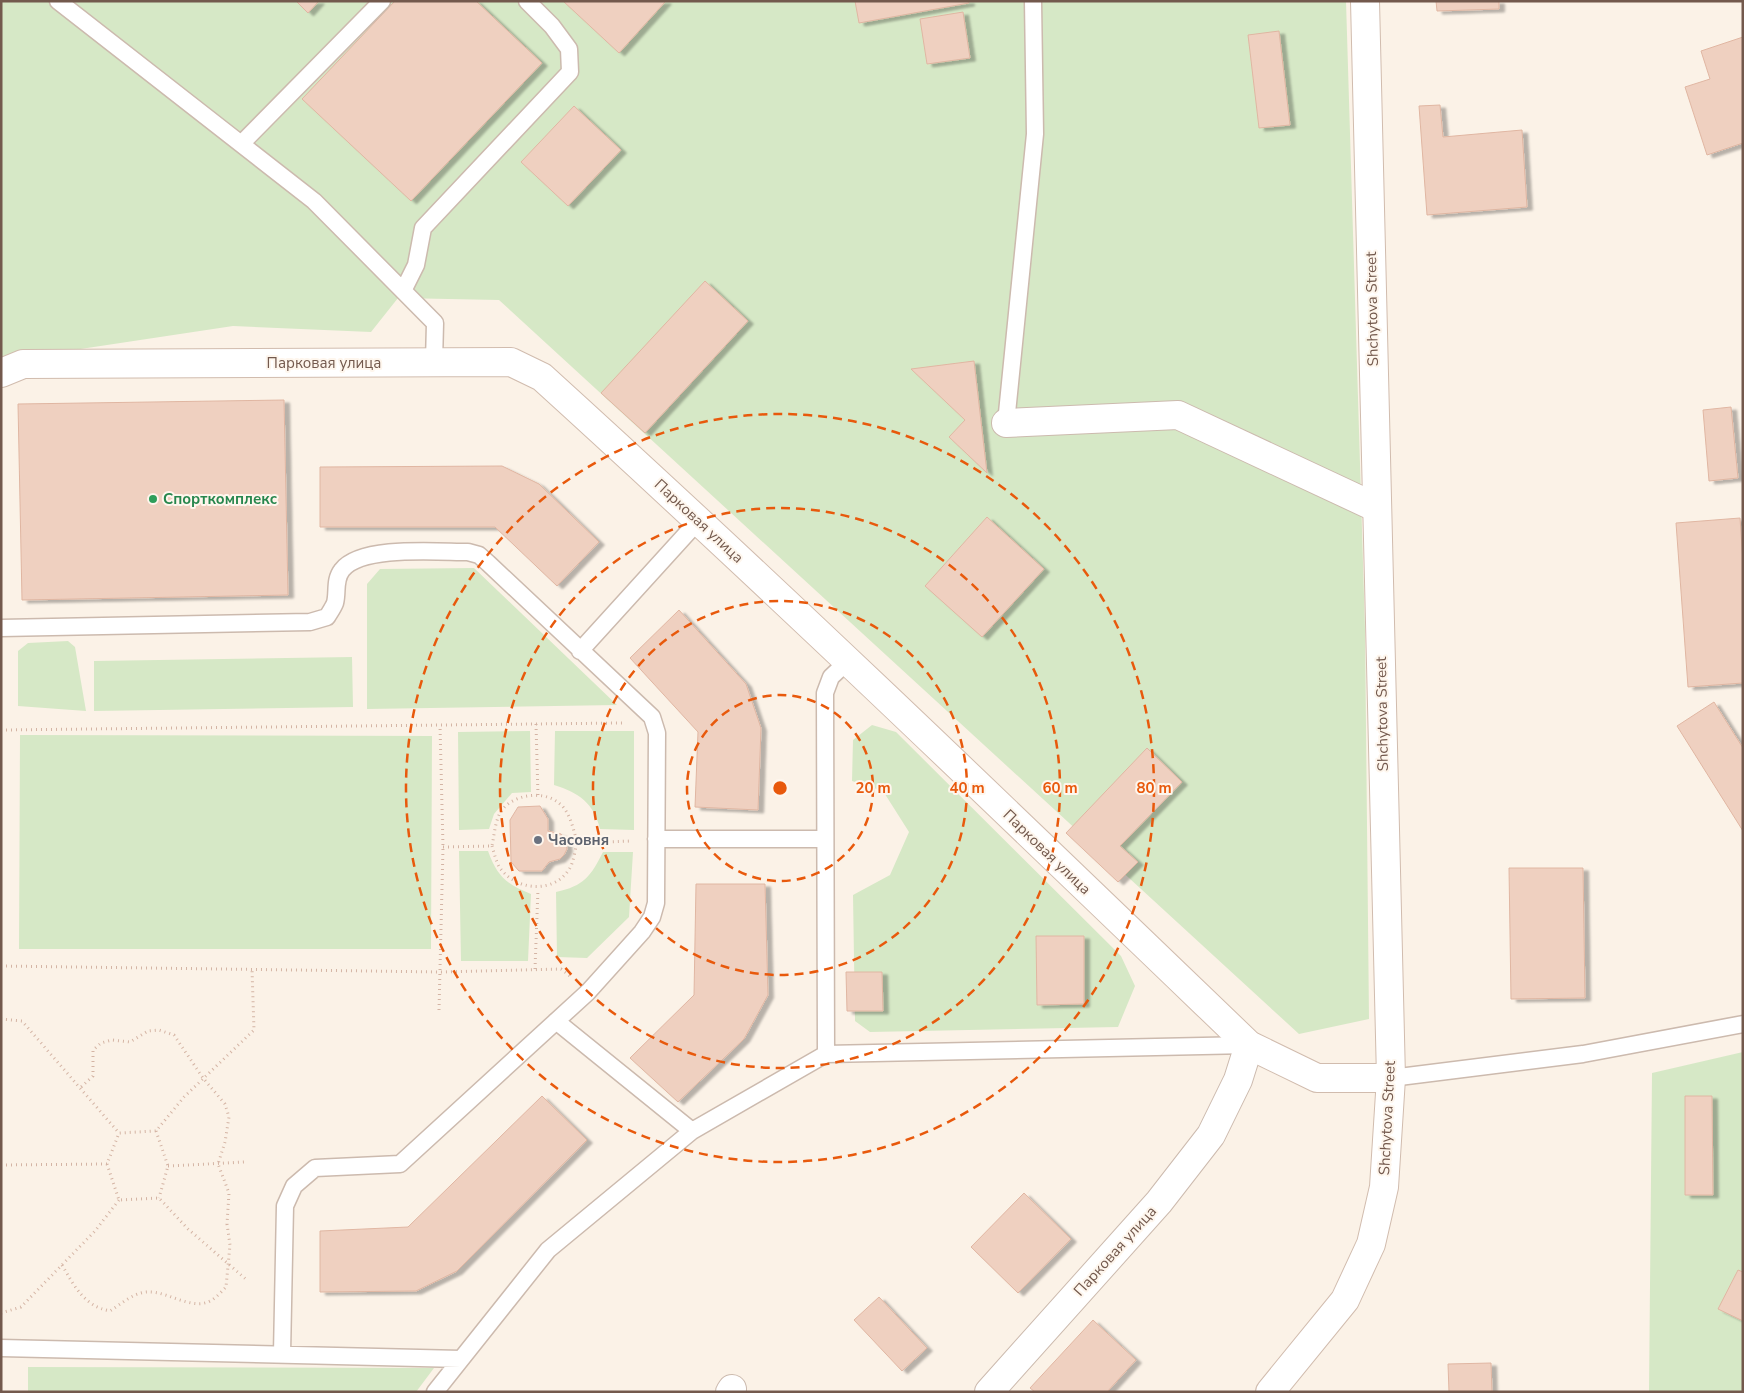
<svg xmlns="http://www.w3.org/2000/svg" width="1744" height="1393" font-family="'Nunito Sans',sans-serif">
	<defs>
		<filter id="shadow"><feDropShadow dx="5.5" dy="3" stdDeviation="1" flood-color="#0004"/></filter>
	</defs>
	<rect width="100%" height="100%" fill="#fbf2e7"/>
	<!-- green -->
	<path fill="#d6e8c6" d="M1,1H1346L1365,629L1369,1019L1299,1034L499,300L398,298L371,332L233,326L1,361Z
		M474,568L617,705L367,709V584L380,569Z
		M68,641L75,647L86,711L18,706V651L28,643Z
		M352,657L353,707L94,711V661Z
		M872,725L896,732L1121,956L1135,986L1118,1027L870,1032L855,1021L853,895L890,875L909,832L883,791L852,781L853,740Z
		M530,731L531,792L512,793L494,814L489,829L459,830L458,732Z
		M555,731H634V830L600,829C594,803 579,793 554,785Z
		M20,735L432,736L431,949H19Z
		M459,851H488C497,876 506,884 531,894L528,961H461Z
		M603,852H633L629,917L587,958L557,957L556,892C584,886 591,876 603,852Z
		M1743,1052V1392H1649L1652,1073Z
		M28,1367L434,1368L416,1392H28Z"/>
	<!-- building -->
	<path fill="#efd0c0" stroke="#e0b6a2" filter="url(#shadow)" d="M296,1H319L308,13Z
		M395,1H476L542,63L411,201L302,99Z
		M563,1H666L619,53Z
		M855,1H969V3L859,23Z
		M1436,1H1499V9L1437,11Z
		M963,12L970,58L927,64L920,19Z
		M1279,31L1290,125L1259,128L1248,35Z
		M1743,37V143L1707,155L1685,87L1710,79L1701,51Z
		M1440,105L1443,137L1522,130L1527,207L1427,215L1419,106Z
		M574,106L621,150L568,206L521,162Z
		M705,281L748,321L645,433L601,393Z
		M974,361L987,473L949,437L965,420L911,369Z
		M284,400L288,595L22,600L18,404Z
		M1731,407L1738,478L1709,481L1703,410Z
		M502,466L539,484L599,542L557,586L495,527H320V467Z
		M987,517L1044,569L982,637L925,586Z
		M1740,518L1743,562V683L1688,687L1676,523Z
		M679,610L746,684L761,728L758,810L695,807L698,732L630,658Z
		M1714,702L1743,748V831L1677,726Z
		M1147,748L1182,782L1120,846L1138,862L1118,882L1066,833Z
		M540,806L548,819V831L561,834L566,842L567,849L564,855L560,859L549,862L542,871H519L511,862L510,820L518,807Z
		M1509,868H1583L1585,998L1511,999Z
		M696,884H765L768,995L744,1039L678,1102L630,1058L694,995Z
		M1036,936H1084V1004L1037,1005Z
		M846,972H882L883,1011H847Z
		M542,1096L587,1140L457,1271L416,1291L320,1292V1231L408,1227Z
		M1685,1096H1712L1713,1195H1685Z
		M1024,1193L1071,1239L1018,1293L971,1247Z
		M1738,1270L1743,1272V1321L1718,1309Z
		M879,1297L927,1348L902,1371L854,1320Z
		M1093,1320L1136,1360L1107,1392H1035L1030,1388Z
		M1491,1363L1492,1392H1449L1448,1364Z"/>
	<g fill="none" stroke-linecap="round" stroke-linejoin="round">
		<defs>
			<path id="lane" d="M58,1L314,201L435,323L434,362
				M241,144L382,1
				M403,291L416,265L423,228L570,72L569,49L552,26L527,1
				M1006,423L1035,134L1033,1
				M1,628L310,622L327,617C330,612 333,608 335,603C338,592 334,580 342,570C361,545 438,552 468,552L479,555L488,563L652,717L657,733L656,903L652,917L642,932L588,992L400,1164L315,1168L294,1186L285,1206L282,1354
				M580,651L699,520
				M656,839H825
				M556,1021L692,1131
				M826,1054L825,693L831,677L848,661
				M1391,1078L1583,1054L1743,1024
				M1,1348L461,1359
				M435,1392L548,1250L692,1131L826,1054L1249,1045"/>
			<path id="street" d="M1006,423L1178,415L1377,508
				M730,1392L732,1389
				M989,1392L1159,1202L1211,1135L1238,1080L1249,1045"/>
			<path id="secondary" d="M1,373L23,364L511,362L542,377C782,595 1015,820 1249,1045L1317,1078H1391
				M1270,1392L1345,1300L1371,1244L1384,1187L1391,1078L1365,1"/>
		</defs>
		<!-- lane casing -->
		<use href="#lane" stroke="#ccbaae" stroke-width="19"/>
		<!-- street casing -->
		<use href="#street" stroke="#ccbaae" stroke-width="30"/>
		<!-- secondary casing -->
		<use href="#secondary" stroke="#d1bcae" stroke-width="30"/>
		<!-- path -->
		<path stroke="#d4b4a4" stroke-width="3" stroke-dasharray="1 4" stroke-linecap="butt" d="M536,724L538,796
			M1,730L622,723
			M492,846C494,852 496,862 500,868C517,892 557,894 571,866C574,859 575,850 577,843
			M443,847L492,846C494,836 495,824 499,815C509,794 544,789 560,804C570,812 574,831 577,843L632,841
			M1,966L441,972L561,969L570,976
			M535,969L538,889
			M439,1010L443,847L440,725
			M1,1019L22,1021L119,1133L156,1131L184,1097L254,1030L252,969
			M156,1131L168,1166L159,1198
			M107,1164L119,1200L159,1198L188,1229L248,1281
			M1,1165L107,1164L119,1133
			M168,1166L245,1162
			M62,1265C75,1287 84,1306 110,1311C121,1304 134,1292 148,1292C168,1291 193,1312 212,1300C217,1297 222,1291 226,1287L230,1245L227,1224L229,1193L218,1164L225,1142L229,1117L225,1104L203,1078L174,1035L159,1030L148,1031L130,1042L112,1040L101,1043L93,1050V1076L80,1088
			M1,1313L21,1307L95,1231L119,1200"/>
		<!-- lane -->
		<use href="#lane" stroke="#fff" stroke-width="16"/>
		<!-- street -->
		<use href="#street" stroke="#fff" stroke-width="28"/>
		<!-- secondary -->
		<use href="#secondary" stroke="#fff" stroke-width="28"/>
	</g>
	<!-- distance rings -->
	<g fill="none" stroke="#e8590c" stroke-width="2.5" stroke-dasharray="9 6">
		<circle cx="780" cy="788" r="93"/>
		<circle cx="780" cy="788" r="187"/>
		<circle cx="780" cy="788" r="280"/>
		<circle cx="780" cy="788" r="374"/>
	</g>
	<!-- markers -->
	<circle fill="#2e9e5b" stroke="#fef6ed" stroke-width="2" cx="153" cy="499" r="5"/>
	<circle fill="#6b7280" stroke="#fef6ed" stroke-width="2" cx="538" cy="840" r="5"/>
	<g text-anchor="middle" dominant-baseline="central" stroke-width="4" stroke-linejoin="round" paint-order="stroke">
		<!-- street labels -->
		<g font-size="15" fill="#73594d" stroke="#fef6ed">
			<text transform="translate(1372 309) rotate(-91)">Shchytova Street</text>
			<text x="324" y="363">Парковая улица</text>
			<text transform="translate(699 521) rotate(43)">Парковая улица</text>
			<text transform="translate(1382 714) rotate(-91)">Shchytova Street</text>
			<text transform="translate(1047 852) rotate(44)">Парковая улица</text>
			<text transform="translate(1387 1118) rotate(-87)">Shchytova Street</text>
			<text transform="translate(1115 1251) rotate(-48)">Парковая улица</text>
		</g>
		<!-- leisure labels -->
		<g font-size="15" font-weight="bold" fill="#27864d" stroke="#fef6ed" text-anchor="start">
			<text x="163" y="499">Спорткомплекс</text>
		</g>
		<!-- worship labels -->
		<g font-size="15" font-weight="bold" fill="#5b616d" stroke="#fef6ed" text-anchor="start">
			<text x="548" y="840">Часовня</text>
		</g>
	</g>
	<circle cx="780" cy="788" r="8" fill="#e8590c" stroke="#fef6ed" stroke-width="2.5"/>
	<g font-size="15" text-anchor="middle" font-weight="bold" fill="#e8590c" stroke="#fef6ed" stroke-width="4" stroke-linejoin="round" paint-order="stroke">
		<text x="873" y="793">20 m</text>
		<text x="967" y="793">40 m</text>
		<text x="1060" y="793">60 m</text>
		<text x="1154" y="793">80 m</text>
	</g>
	<!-- border -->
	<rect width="1744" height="1393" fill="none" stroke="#73594d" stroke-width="5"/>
</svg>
